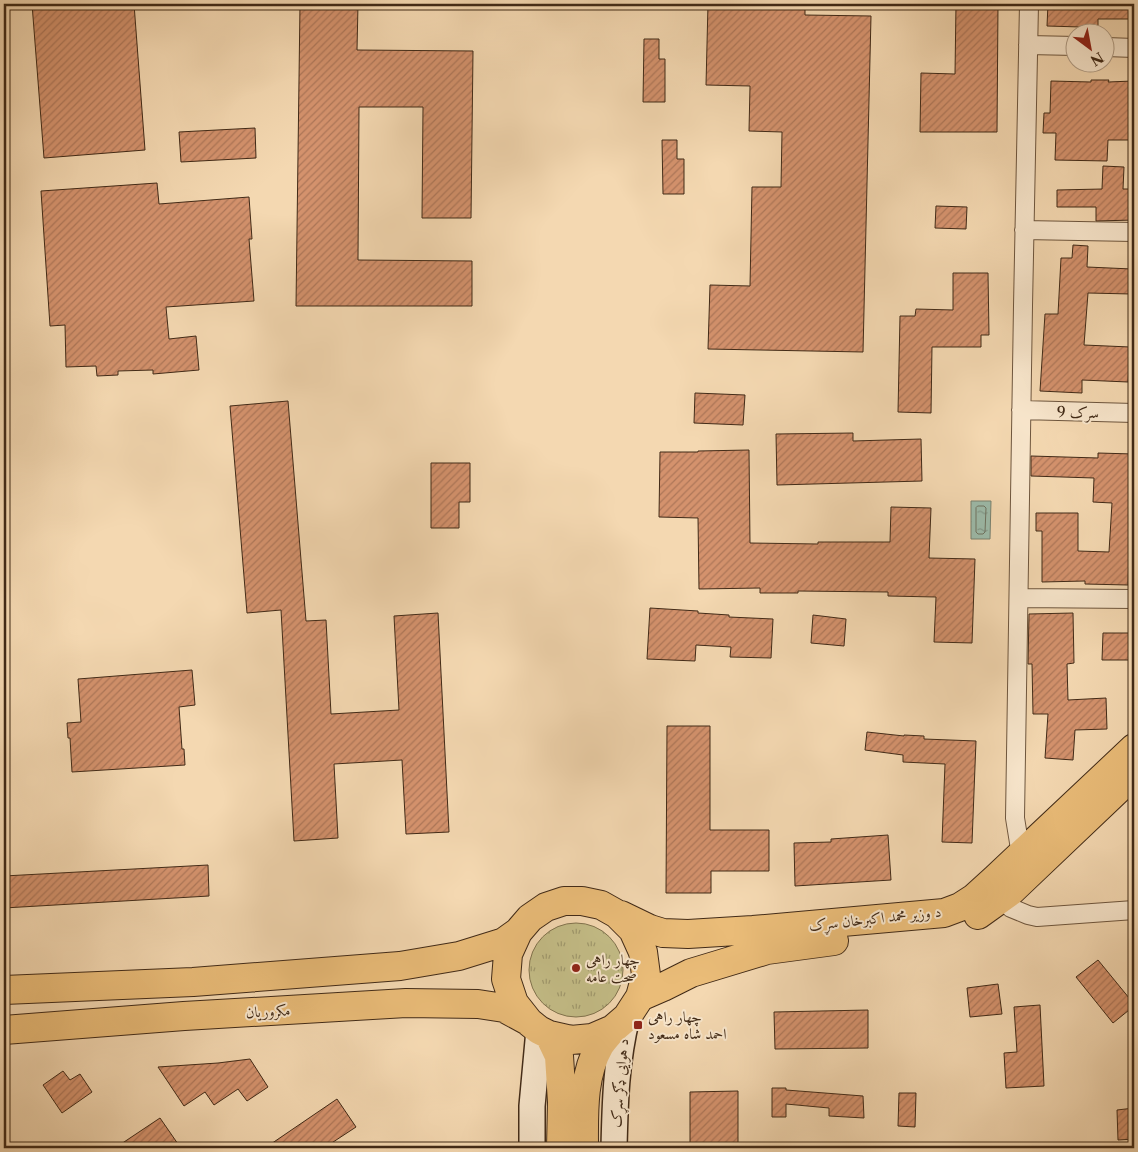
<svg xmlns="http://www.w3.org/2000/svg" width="1138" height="1152" font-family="'Libre Caslon Text',Amiri,serif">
	<defs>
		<pattern id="grass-tufts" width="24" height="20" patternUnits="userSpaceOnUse" patternTransform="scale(1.25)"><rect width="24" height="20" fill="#c3bc86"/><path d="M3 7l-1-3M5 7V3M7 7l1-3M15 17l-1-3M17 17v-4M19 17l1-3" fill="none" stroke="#a0996d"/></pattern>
		<pattern id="water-ripples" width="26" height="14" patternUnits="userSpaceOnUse" patternTransform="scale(1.25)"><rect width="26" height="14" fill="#9cbaa9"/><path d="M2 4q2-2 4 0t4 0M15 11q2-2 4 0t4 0" fill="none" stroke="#819789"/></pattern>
		<pattern id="building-hatch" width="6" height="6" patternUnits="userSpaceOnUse" patternTransform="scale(1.25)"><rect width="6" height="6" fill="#d4926d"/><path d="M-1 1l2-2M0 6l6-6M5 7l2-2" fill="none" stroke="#ae7759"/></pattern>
	</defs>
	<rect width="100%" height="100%" fill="#f4d8b1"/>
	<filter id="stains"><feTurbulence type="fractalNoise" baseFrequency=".004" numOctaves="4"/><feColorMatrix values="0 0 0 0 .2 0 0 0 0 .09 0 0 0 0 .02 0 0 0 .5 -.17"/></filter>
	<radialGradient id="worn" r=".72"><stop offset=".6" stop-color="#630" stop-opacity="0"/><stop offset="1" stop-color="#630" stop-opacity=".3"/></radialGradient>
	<!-- grass -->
	<path fill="url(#grass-tufts)" stroke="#82734e" d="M529 970a47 47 0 1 1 94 0a47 47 0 1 1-94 0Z"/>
	<!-- water -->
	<path fill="url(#water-ripples)" stroke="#78806f" d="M971,501H991L990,539H971Z"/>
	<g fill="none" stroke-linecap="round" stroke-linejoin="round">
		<!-- shore -->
		<path stroke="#6e7260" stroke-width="1" d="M978,506H984L986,508L985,532L983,534H978L976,532V508Z"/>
	</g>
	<!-- building -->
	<path fill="url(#building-hatch)" stroke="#412a17" d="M32,4H134L145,150L44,158Z
		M300,4H358L357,50L473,51L471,218H422L423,107H359L358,260L472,261V306H296Z
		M708,4H805V15L871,16L863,352L708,349L710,285L750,286L752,187H781L782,132L749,131L750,86L706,85Z
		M956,4H998L997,132H920L921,73L955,74Z
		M1048,4H1130L1129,19H1098V32H1081V27L1047,26Z
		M644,39H659V59H665V102H643Z
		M1091,80H1109L1108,82L1133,81V140H1108L1107,161L1055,160L1056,133H1043L1044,113H1050L1051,81L1091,82Z
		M255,128L256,158L181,162L179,132Z
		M662,140H677V159H684V194H663Z
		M1103,166L1124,167L1123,189H1134V220L1096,221V207H1057V190L1102,189Z
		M157,183L159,204L249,197L252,239H249L254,301L166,307L169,339L196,336L199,370L153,374V370L118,371V375L97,376L96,366L66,367L65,325L50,326L41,191Z
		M936,206L967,207L966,229L935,228Z
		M1073,245L1088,246L1087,267L1132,269L1131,294L1088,293L1084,345L1130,347L1128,382L1082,380V393L1040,391L1045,314H1058L1061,258H1072Z
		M953,273H988L989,335H981V347H932L931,413L898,412L900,316H915L916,309L953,310Z
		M695,393L745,395L743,425L694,423Z
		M288,401L306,621L326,620L331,714L399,710L394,616L438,613L449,832L406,834L402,760L334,764L338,838L294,841L281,610L247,613L230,406Z
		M853,433V441L921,439L922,481L777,485L776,434Z
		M749,450L750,543L818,544V542H890L891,507L931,508L929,558L975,559L972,643L934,642L936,597L888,596V592L798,591V593H760V588L699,589L698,518L659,517L660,452H698V451Z
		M1098,453L1133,454L1129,516H1134V554H1129L1128,585L1085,584V581L1042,582V531H1036V513H1078V551L1109,552L1112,503L1093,502L1094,478L1031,476V456L1098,458Z
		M431,463H470V502H459V528H431Z
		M650,608L698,611V613L729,615V617L773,619L771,658L730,657L731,647L696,645L695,661L647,659Z
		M1073,613L1074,663L1067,664L1068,700L1106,698L1107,729L1075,730L1073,760L1045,758L1048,714H1033L1032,664H1028L1029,614Z
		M813,615L846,619L844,646L811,643Z
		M1103,633H1134V660H1102Z
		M192,670L195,705L179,707L182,749H184L185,765L72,772L70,738H68L67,723L81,722L78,679Z
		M667,726H710V830H769V871H711V893H666Z
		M867,732L904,736V735L924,736V739L976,741L972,843L942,842L945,764L903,762V755L865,750Z
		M888,835L891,880L795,886L794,843L831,842V839Z
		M208,865L209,896L4,908V876Z
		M1098,960L1134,1004V1006L1113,1023L1076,977Z
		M998,984L1002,1014L970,1017L967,988Z
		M1040,1005L1044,1086L1006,1088L1004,1053L1017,1052L1014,1007Z
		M868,1010V1048L775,1049L774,1012Z
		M250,1059L268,1087L247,1101L238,1089L214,1105L205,1092L184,1106L158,1067L218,1063Z
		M63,1071L70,1080L80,1074L92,1092L62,1113L43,1085Z
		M772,1088H786V1090L863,1096L864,1118L829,1116V1108L786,1104V1117H772Z
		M738,1091V1148H690V1092Z
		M899,1093H916L915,1127L898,1126Z
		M337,1099L356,1127L324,1148H265Z
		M1134,1108V1139L1118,1140L1117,1110Z
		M160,1118L178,1144L171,1148H115Z"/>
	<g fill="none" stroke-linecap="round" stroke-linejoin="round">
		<defs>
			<path id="street" d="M1028,45L1076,46
				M1106,47L1134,48
				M1024,230L1134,232
				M1021,410L1134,413
				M1019,598L1134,599
				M1021,855L1015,818L1023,306L1029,4
				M996,892L1011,908L1028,915L1037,917L1134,910"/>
			<path id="secondary" d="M532,1148V1106L539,1030
				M614,1148C615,1104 616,1061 627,1017"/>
			<path id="primary" d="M621,915L650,929L663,933L688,934L753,930L944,913L960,907L974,898L996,878L1134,748
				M978,915L1010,892L1134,774
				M4,990L193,982L400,966L459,956L504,942L518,932L530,918L546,907L564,901H582L601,905L617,914L633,930L643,952L646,975L640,997L627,1017L613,1029L592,1038L571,1040L549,1035L539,1030L529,1022L514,1003L506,979L508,954L518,932
				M640,997L663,987L691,973L767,950L834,941
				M4,1030L184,1016L406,1003L478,1004L504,1008L528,1021
				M549,1035L559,1056L562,1102L561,1148
				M584,1148C584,1114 582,1076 600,1045C604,1039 609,1034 613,1029"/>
		</defs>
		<!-- street casing -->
		<use href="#street" stroke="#6e563e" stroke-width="20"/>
		<!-- secondary casing -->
		<use href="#secondary" stroke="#412a17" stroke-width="28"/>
		<!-- primary casing -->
		<use href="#primary" stroke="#412a17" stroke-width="30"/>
		<!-- street -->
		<use href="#street" stroke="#f8e6cc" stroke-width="18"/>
		<!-- secondary -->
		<use href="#secondary" stroke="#f8e6cc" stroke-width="25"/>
		<!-- primary -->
		<use href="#primary" stroke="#eabc78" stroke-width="28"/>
	</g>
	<!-- markers -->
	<g fill="#8f2418" stroke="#f8e6cc" stroke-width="2">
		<circle cx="576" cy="968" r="5"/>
		<rect x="633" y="1020" width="10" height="10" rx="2.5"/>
	</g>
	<g text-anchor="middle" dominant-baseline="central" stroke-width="4" stroke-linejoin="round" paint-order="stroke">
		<!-- street labels -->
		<g font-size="15" fill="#412a17" stroke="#f8e6cc">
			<text transform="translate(1078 412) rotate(1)">سرک 9</text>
			<text transform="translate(875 918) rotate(-6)">د وزیر محمد اکبرخان سړک</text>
			<text transform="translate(268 1011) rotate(-3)">مکروریان</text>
			<text transform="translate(619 1083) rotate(-85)">د هوایی ډګر سړک</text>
		</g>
		<!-- poi labels -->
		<g font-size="15" fill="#412a17" stroke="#f8e6cc" text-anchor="start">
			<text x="586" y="959">چهار راهی<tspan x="586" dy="17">صحت عامه</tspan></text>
			<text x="648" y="1016">چهار راهی<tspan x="648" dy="17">احمد شاه مسعود</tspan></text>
		</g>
	</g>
	<!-- margin -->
	<rect width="1138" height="1152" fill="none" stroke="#f4d8b1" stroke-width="20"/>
	<rect x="5" y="5" width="1128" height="1142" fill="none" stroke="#412a17" stroke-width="2.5"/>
	<rect x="10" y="10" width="1118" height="1132" fill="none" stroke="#412a17"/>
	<!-- north arrow -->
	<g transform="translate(1090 48) rotate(148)"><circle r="24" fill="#f8e6cc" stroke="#af9b84"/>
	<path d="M0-4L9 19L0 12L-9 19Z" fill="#8f2418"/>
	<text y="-8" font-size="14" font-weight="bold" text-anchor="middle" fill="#412a17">N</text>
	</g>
	<rect width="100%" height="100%" filter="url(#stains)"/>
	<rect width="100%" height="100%" fill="url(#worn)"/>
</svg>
